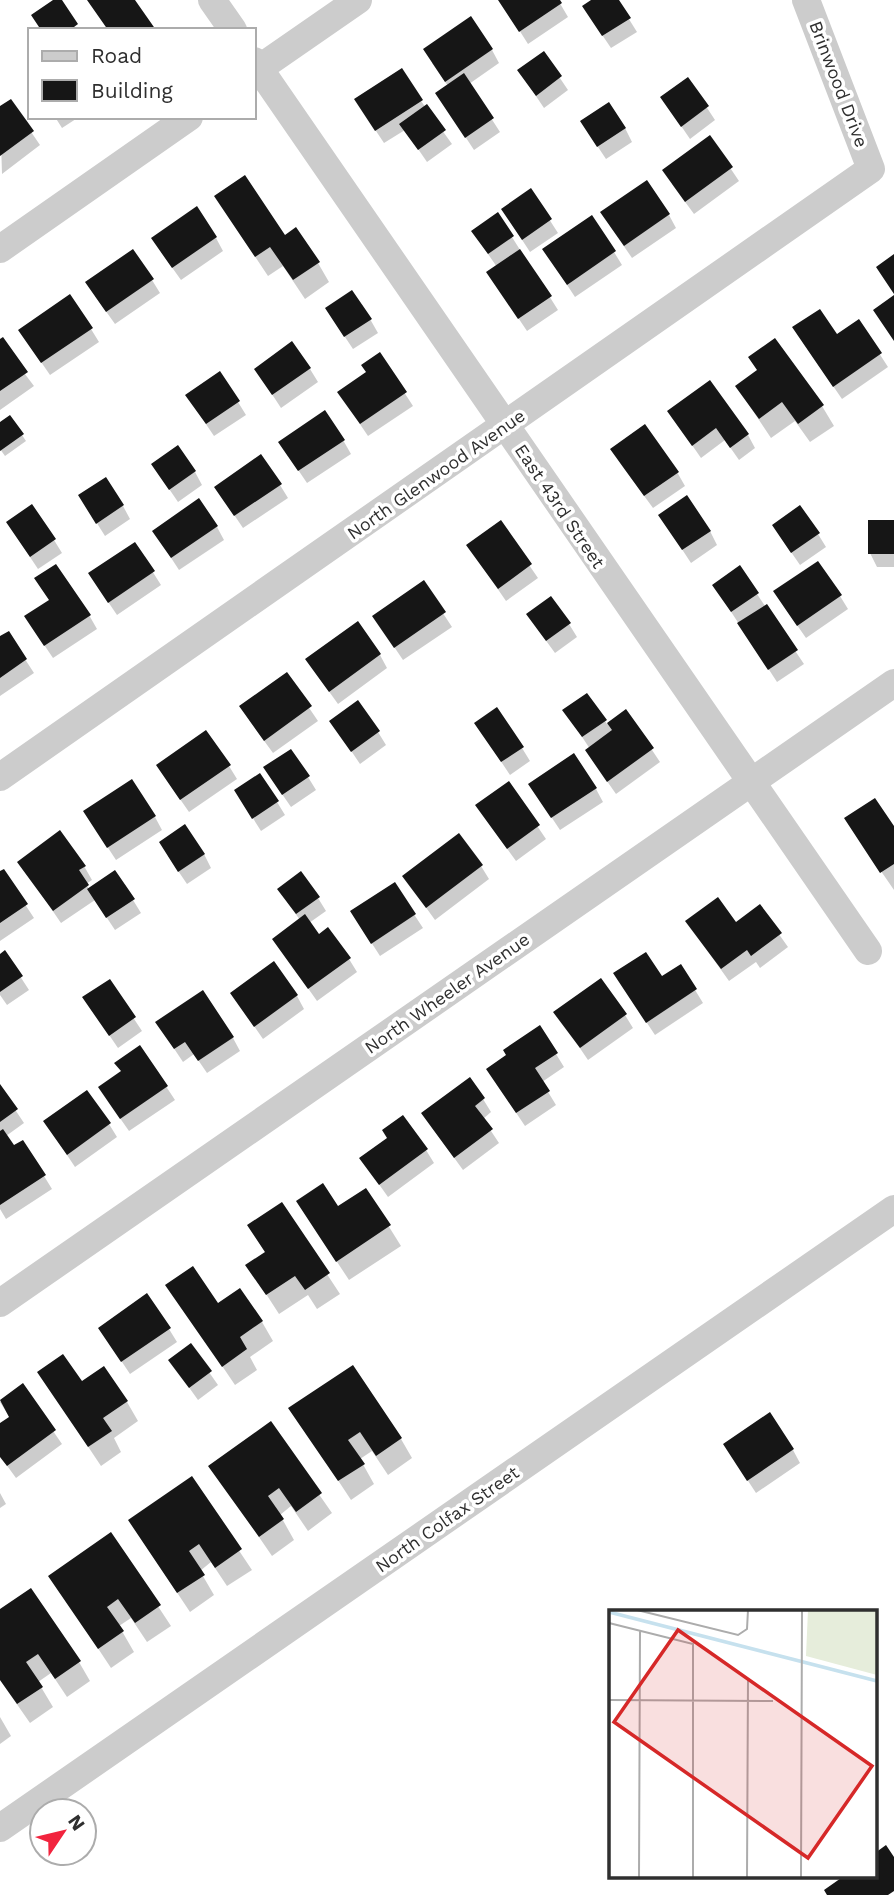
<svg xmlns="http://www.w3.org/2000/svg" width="894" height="1895" font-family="'Work Sans',sans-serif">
	<rect width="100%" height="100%" fill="#fff"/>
	<!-- shadow -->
	<path fill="#0003" d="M500,0H558L568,17L528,44Z
		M594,0H617L637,32L611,48L592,20Z
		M492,50L499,63L469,84L500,132L474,150L445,106L448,86L432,63Z
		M543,53L568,90L544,108L519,71Z
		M688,79L715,120L690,139L662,98Z
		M10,101L40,145L2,174L0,109Z
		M421,101L452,144L427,162L405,130L384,143L364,113Z
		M55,117H79L62,128Z
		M625,128L632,142L606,159L590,135Z
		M710,138L739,181L694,214L672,184Z
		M531,191L558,233L530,252L511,223Z
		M498,215L558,310L527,331L496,285L497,267L481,244Z
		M669,215L676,228L632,258L610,226Z
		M228,216L285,237L318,263L329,282L305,299L283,266L268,276Z
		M216,238L223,251L181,280L161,252Z
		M544,250L614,252L622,265L575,297Z
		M152,280L160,293L115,324L95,296Z
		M370,319L378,333L353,349L335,322Z
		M859,322L888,367L842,399L802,341L837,337Z
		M91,329L99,342L50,375L28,343Z
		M0,341L34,386L0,410Z
		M380,355L413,406L368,436L347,405Z
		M310,369L318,382L281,408L264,382Z
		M758,372L822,406L834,426L810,442L795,421L771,438L737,387Z
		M238,402L246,415L214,436L195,408Z
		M669,412L748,435L755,448L739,460L725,440L701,458Z
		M10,417L26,441L5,456L0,449V424Z
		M343,440L351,454L307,483L288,455Z
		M620,463L677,472L685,486L653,508Z
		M195,472L202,485L178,502L161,477Z
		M280,485L288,498L243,528L224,500Z
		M123,506L130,519L105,536L88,509Z
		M894,522V567H877L870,553Z
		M500,523L538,578L506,601L468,546Z
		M217,527L224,540L179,570L162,544Z
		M668,528L710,531L717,545L691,563Z
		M818,534L826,547L800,565L782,539Z
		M16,536L54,540L62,553L38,569Z
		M135,544L161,585L117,615L98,587Z
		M423,583L452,627L403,660L382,629Z
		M757,594L804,664L777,682L722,598Z
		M840,596L848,609L806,638L783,605Z
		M89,615L97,629L53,658L34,630Z
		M569,624L577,637L555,653L536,627Z
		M8,633L34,673L0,696V638Z
		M380,655L387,668L338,704L315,672Z
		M286,674L318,721L273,753L249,720Z
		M565,711L605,721L607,724L626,711L660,762L616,794L595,764L587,751L590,749Z
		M331,721L378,732L386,745L360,764Z
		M484,736L522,748L530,761L510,775Z
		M229,766L237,779L189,812L166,779Z
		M308,777L316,790L291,807L273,781Z
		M508,783L546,839L516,861L485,818Z
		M596,789L603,802L560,830L538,797Z
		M277,802L285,815L261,831L244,804Z
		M155,817L162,830L116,860L93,825Z
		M894,829V890L854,832Z
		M204,854L211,868L187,884L168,856Z
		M19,862L84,866L92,880L86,884L89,889L133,900L141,913L115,930L95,900L61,923Z
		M481,866L489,879L435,920L404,877Z
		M3,871L34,918L0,941V873Z
		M394,884L423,928L380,956L360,925Z
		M318,898L326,911L309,923L319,936L349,959L357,972L317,1001L274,940L300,920L287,902Z
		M759,906L788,947L760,968L756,962L729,981L687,922L735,924Z
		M5,953L29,990L7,1005L0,995V956Z
		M681,967L703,1003L655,1035L623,987L662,979Z
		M109,981L142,1031L118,1048L92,1010Z
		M232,994L297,996L304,1009L263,1039Z
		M556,1013L625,1015L633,1028L588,1060Z
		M165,1035L233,1038L240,1051L207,1073L194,1054L183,1062Z
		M140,1047L175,1100L129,1131L108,1101Z
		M556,1054L564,1067L542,1082L556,1105L525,1126L496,1083L509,1056Z
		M0,1087L24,1123L6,1136L14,1148L44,1176L52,1189L6,1219L0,1209Z
		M483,1099L491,1112L483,1119L499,1143L463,1170L431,1126Z
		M45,1122L109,1124L117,1137L75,1167Z
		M426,1150L434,1163L388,1197L361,1159Z
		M366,1190L401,1246L349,1280L310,1221L337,1209Z
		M281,1204L340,1294L317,1309L308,1295L279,1314L248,1266L266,1254L249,1226Z
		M168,1286L262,1322L273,1341L250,1357L257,1370L235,1385Z
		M169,1329L177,1342L130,1374L108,1341Z
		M190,1345L218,1385L198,1400L170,1361Z
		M39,1373L81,1383L127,1402L138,1421L114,1438L121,1452L101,1466Z
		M22,1386L62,1444L16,1478L0,1456V1426L10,1418L0,1402Z
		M291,1409L401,1439L412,1458L388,1475L372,1451L360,1459L374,1484L351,1500Z
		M270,1424L332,1513L308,1531L291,1506L280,1515L294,1540L272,1556L211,1467Z
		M793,1450L800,1463L756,1493L733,1458Z
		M191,1479L252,1570L227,1586L211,1562L200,1571L214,1595L190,1612L142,1540Z
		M0,1493L6,1504L0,1508Z
		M111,1535L171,1626L147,1642L131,1618L119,1626L134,1652L111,1668L50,1576Z
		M0,1611L79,1662L90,1681L67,1697L51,1673L38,1682L53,1707L30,1723L0,1680Z
		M0,1717L11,1736L0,1744Z"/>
	<!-- building -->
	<path fill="#161616" d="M53,0H62L78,24L70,30H41L31,15Z
		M87,0H135L156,30H108Z
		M498,0H560L562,3L519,32Z
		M591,0H619L631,18L602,36L582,6Z
		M471,16L493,49L445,82L423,49Z
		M544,51L562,76L536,96L517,70Z
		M402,68L423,100L375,131L354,99Z
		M464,73L494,118L465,138L435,93Z
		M688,77L709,106L681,127L660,97Z
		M11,99L34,131L0,156V106Z
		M609,102L626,128L597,147L580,121Z
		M427,104L446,130L418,150L399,124Z
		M710,135L733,167L685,202L662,170Z
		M245,175L285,235L296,227L320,262L293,280L270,247L255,257L214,196Z
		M647,180L670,214L624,246L600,212Z
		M531,188L552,219L522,240L501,209Z
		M197,206L217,237L172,268L151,238Z
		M498,212L514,236L488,254L471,231Z
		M592,215L616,251L567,285L542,249Z
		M133,249L154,279L106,312L85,282Z
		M520,249L552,296L518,319L486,272Z
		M894,254V294L876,267Z
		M352,290L372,319L344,337L325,308Z
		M70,294L93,328L41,363L18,330Z
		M894,295V341L873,310Z
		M820,309L837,334L859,319L882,353L833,387L792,327Z
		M3,337L28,372L0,391V339Z
		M775,338L824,405L798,424L782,402L759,419L735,386L757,370L748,357Z
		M292,341L311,368L272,395L254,369Z
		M380,352L407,392L360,424L337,392L366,372L361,365Z
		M220,371L240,401L206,424L185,395Z
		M710,380L749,434L730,448L716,428L692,446L667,411Z
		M325,410L345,440L298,471L278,442Z
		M10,415L24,434L0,451V422Z
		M645,424L679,472L644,496L610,449Z
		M178,445L196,471L169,490L151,464Z
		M261,454L282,484L234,516L214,487Z
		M106,477L124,505L96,524L78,495Z
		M687,495L711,531L682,550L658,515Z
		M199,498L218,526L171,558L152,531Z
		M32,504L56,539L30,557L6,522Z
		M800,505L820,533L791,553L772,525Z
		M501,520L532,564L498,589L466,545Z
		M868,520H894V554H868Z
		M135,542L155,571L108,603L88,573Z
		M818,561L842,595L797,626L773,591Z
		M56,564L91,615L44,646L24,616L49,600L34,578Z
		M740,565L759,593L731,612L712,585Z
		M424,580L446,612L394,648L372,616Z
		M551,596L571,623L546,641L526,614Z
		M767,604L798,650L768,670L737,623Z
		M358,621L381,654L329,692L305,659Z
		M9,631L27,659L0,678V636Z
		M287,672L312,706L264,741L239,706Z
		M587,693L607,720L582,737L562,710Z
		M358,700L380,731L351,752L329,721Z
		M497,707L524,747L501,762L474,723Z
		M626,709L654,748L607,782L585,750L612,730L607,723Z
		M206,730L231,765L180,800L156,765Z
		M291,749L310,776L282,795L263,767Z
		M574,753L597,788L551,818L528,784Z
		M260,773L279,801L252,819L234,790Z
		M132,779L156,816L107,848L83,811Z
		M509,781L540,825L507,849L475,805Z
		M875,798L894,826V864L880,873L844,818Z
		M185,824L205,854L178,872L159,842Z
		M60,830L86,866L79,870L89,885L53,911L17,862Z
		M459,833L483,865L426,908L402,876Z
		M4,869L28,904L0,923V871Z
		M115,870L135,899L106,918L87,889Z
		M301,871L320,897L296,914L277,889Z
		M395,882L416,914L371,944L350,911Z
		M718,897L736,922L760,904L782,933L751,956L747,950L721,969L685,921Z
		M305,914L319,934L328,927L351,958L308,989L272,939Z
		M5,950L23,976L0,992V954Z
		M646,952L662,976L681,964L697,989L646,1023L613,973Z
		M274,961L298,995L254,1027L230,993Z
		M601,978L627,1014L580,1048L553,1012Z
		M110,979L136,1017L109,1036L82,997Z
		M203,990L234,1037L198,1061L185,1042L174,1049L155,1022Z
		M540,1025L558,1053L535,1068L550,1091L516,1113L486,1069L506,1055L503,1050Z
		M140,1045L168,1086L120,1119L98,1087L121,1071L114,1063Z
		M470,1077L485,1098L475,1106L493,1129L454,1158L421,1113Z
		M0,1084L18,1109L0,1122Z
		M87,1090L111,1123L67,1155L43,1121Z
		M403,1115L428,1149L379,1185L359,1158L387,1138L382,1130Z
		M3,1129L14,1145L23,1140L46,1175L0,1205V1131Z
		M323,1183L338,1206L366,1188L391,1225L336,1262L296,1201Z
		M282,1202L330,1273L305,1290L295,1276L266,1295L245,1265L265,1252L247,1225Z
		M193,1266L218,1303L240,1288L263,1321L240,1337L247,1349L222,1367L165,1285Z
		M147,1293L171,1328L121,1362L98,1328Z
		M191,1343L212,1371L189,1388L168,1360Z
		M63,1354L82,1381L104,1366L128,1401L103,1418L112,1431L88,1447L37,1372Z
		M353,1365L402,1438L376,1456L360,1432L348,1440L365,1464L338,1481L288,1408Z
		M23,1383L56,1430L7,1466L0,1457V1423L9,1417L0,1400Z
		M770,1412L794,1449L747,1481L723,1444Z
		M271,1421L322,1493L296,1512L279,1488L268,1496L284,1519L259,1537L208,1466Z
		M192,1476L242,1549L215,1568L199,1544L189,1551L205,1575L177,1593L128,1520Z
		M111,1532L161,1605L135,1623L118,1599L107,1607L124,1631L98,1649L48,1576Z
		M31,1588L81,1661L55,1679L38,1654L26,1662L43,1687L17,1704L0,1680V1609Z
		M886,1845L894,1857V1891L888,1895H827L824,1890L844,1876H875V1853Z"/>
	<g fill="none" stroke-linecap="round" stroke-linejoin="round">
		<!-- minor -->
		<path stroke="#ccc" stroke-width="28" d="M212,0L233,30
			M254,61L868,951
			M254,72L358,0
			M0,249L189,117
			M0,777L871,169L806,0
			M0,1303L894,683
			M0,1828L894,1209"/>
	</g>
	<g text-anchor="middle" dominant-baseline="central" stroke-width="7" stroke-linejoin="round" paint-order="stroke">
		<!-- street labels -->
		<g font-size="18" fill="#2f2f2f" stroke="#fff">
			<text transform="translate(839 84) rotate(69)">Brinwood Drive</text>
			<text transform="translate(436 474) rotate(-35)">North Glenwood Avenue</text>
			<text transform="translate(560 506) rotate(56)">East 43rd Street</text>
			<text transform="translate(447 993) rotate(-35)">North Wheeler Avenue</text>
			<text transform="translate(447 1519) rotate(-35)">North Colfax Street</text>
		</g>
	</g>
	<!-- overview -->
	<g transform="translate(609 1610)">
		<rect width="268" height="268" fill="#fff"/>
		<path d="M199,0H268V65L197,46Z" fill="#e6eddb"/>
		<path fill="none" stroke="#c6e1ee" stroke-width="3.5" d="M0,2L268,71"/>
		<path fill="none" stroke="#acacac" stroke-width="2" d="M28,0L129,25L138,19L139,0M0,13L84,34V267M0,90L164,91M30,267L31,21M138,267L139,68M192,267L193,0"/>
		<path fill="#d62828" fill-opacity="0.15" stroke="#d62828" stroke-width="3.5" d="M69,20L263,156L199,248L5,112Z"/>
		<rect width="268" height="268" fill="none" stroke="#2f2f2f" stroke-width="3.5"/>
	</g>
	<!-- legend -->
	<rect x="28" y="28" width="228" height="91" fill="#ffffff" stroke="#acacac" stroke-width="2"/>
	<rect x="42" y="51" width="35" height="10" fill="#cccccc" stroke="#acacac" stroke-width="2"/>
	<text x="91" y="63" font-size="21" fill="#2f2f2f">Road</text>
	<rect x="42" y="80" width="35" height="21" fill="#161616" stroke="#acacac" stroke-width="2"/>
	<text x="91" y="98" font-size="21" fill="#2f2f2f">Building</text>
	<!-- north arrow -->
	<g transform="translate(63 1832) rotate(55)"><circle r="33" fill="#ffffff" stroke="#acacac" stroke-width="2"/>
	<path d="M0-5L12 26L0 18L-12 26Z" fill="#f2243e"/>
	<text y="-10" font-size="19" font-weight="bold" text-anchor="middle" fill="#2f2f2f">N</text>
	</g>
</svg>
